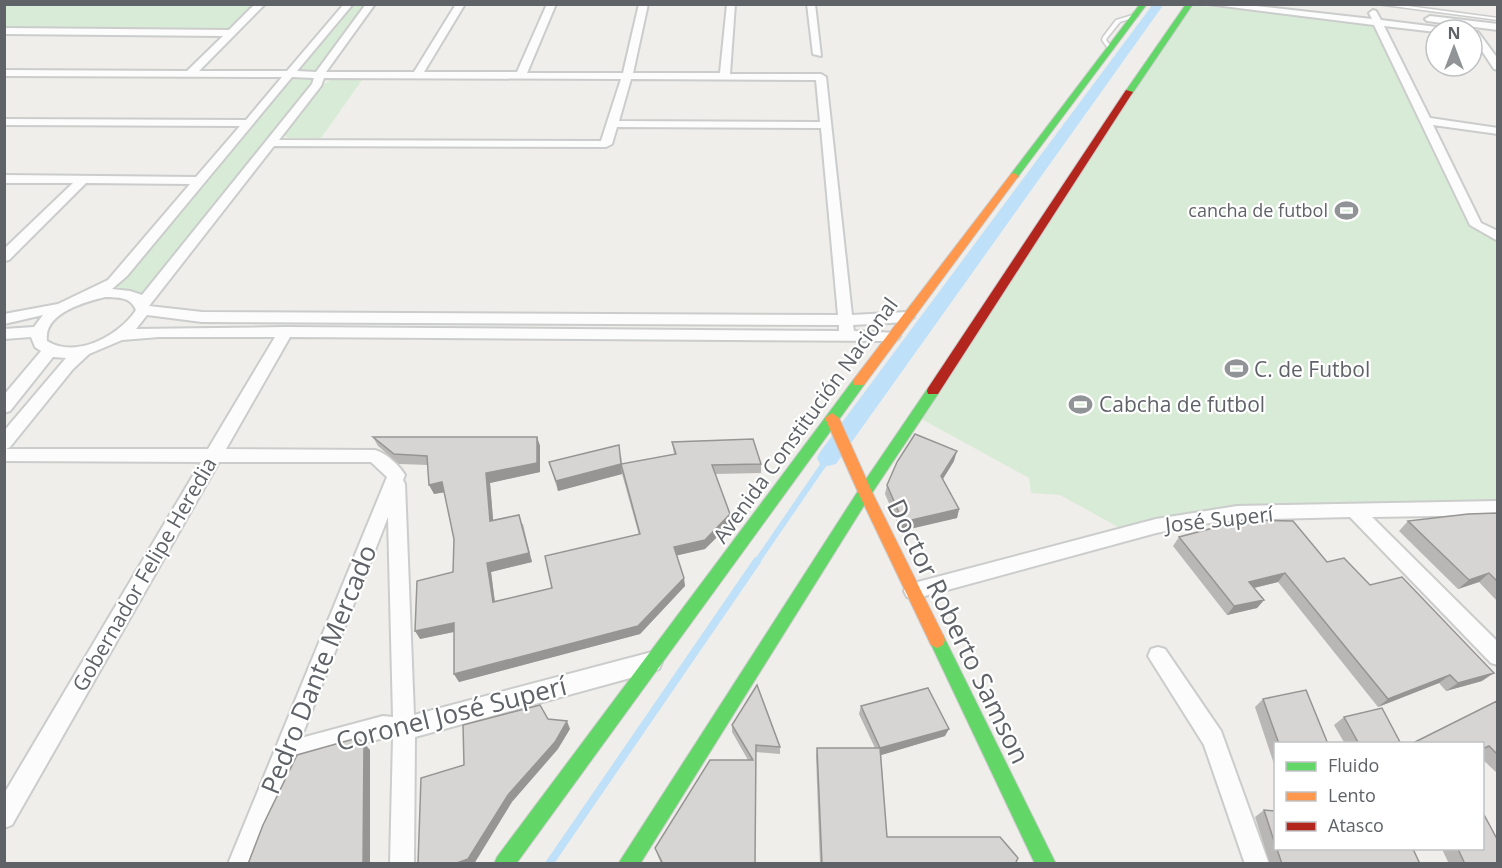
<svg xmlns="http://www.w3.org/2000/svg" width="1502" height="868" font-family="'Open Sans',sans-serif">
	<rect width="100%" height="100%" fill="#efeeea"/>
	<!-- green -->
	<path fill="#d8ebd6" d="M5,5H261L233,33L5,31Z
		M349,5H371L317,84L142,305L130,295L95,293L113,283Z
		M1190,5L1379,23L1480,229L1497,237V511L1249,513L1129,533L1060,495L1031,493L1029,478L916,416Z
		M332,80H362L321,138H288L284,135L325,83Z"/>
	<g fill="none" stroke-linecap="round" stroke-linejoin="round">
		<!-- stream-far1 -->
		<path stroke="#bfe0f9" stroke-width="6" d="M756,563L828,458"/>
		<!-- stream -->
		<path stroke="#bfe0f9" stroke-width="8" d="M549,864L757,561"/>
		<!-- canal -->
		<path fill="#bfe0f9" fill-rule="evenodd" d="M1153,4H1164L836,464L828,466L820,464L817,458L820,452Z"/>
		<defs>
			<path id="lane" d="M1377,4H1393L1498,18V20Z
				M1136,14H1138V16L1120,22L1107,38L1106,40L1113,49L1109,50L1102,40L1103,37L1116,20Z"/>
			<path id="street" d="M255,4H265L199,71H287L344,4H353L297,71L316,72L366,4H375L326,72H414L456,4H465L424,72H517L547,4H556L527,73H623L639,4H648L633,73H720L727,4H735L730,74H821L826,77L852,315L907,312L914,317L907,322L853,325L854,331L898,333L900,336L898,339L893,341L290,337L226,449L375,450C386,453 399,465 405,475L403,480L405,484L414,715L652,652L659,655L662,662L659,669L652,672L415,737L414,864H390L393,738H383L292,763L252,864H228L387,477L371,462H219L12,825L4,828V794L201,462L4,461V431L66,358L53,357L10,411L4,413V395L41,351L35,347L31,337L4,339V329L34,327L43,315L4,324V314L58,304L108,280L190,184L86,183L9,260L4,261V249L73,183H4V175L196,177L240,126L4,125V119L246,120L282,77L4,76V70L187,71L223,36L4,34V28L229,30ZM292,77L314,78L312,84L142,295L130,291L112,289L127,276ZM324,78L621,79L601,141L279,140L321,86ZM631,79L816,80L820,122L619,121ZM617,127L821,128L838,315L202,312L149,306L274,146L606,147L612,144ZM105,297C119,298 130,296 136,310C119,336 76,359 47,341C43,313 85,302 105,297ZM147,315L202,322L839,325V331L285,327L136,329ZM159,337H275L208,449H6L10,447L73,369L89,354L122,340ZM388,517L393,717L383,716L301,738Z
				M807,4H815L821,56L813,54Z
				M1207,4H1239L1372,19L1369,13L1373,10L1376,11L1381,20L1445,28L1447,30H1436V32L1384,26L1430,118L1498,128V134L1433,125L1481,223L1498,231V241L1470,225L1374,25Z
				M1430,16L1498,24V30L1427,21L1425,19Z
				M1472,32H1478L1498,59V70L1494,69L1472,36Z
				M1498,501V515L1372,517L1498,642V665L1491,663L1350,517L1237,520L1201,524L1156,533L914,599L907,597L904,591L907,585L914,583L1156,519L1237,506Z
				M1158,647L1165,649L1221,731L1269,864H1245L1204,745L1148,656L1151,649Z"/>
			<path id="fast" d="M1140,4H1147L1017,178H1011V174Z
				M1186,4H1193L1132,94H1126L1125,92Z
				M859,378L864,379L865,382L864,385L516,864H494L497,857L854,379Z
				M933,386L939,391L938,394L870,496L640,864H618L860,488L928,388Z
				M937,632L943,635L1056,864H1035L929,640L931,635Z"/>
			<path id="slow" d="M1014,173L1019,176L1017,178L864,385H854L853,382L854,379L1011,174Z
				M832,413L839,418L872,492L943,635L945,640L943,645L937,648L931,645L858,492L825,418Z"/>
			<path id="jam" d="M1126,90L1133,92L938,394H928L927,391L928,388Z"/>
		</defs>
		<!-- lane casing -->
		<use href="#lane" stroke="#cbcccc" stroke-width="3"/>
		<!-- street casing -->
		<use href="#street" stroke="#cbcccc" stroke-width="4"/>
		<!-- fast casing -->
		<use href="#fast" stroke="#cacacb" stroke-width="2"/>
		<!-- slow casing -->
		<use href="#slow" stroke="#cacacb" stroke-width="2"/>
		<!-- jam casing -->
		<use href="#jam" stroke="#cacacb" stroke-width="2"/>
		<!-- lane -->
		<use href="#lane" fill="#fdfcfc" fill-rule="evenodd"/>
		<!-- street -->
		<use href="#street" fill="#fdfcfc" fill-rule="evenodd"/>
		<!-- fast -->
		<use href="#fast" fill="#63d668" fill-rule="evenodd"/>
		<!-- slow -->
		<use href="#slow" fill="#ff974d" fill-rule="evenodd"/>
		<!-- jam -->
		<use href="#jam" fill="#b3261e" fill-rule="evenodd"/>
	</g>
	<!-- wall -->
	<path fill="#b8b7b5" d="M373,437H537L540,446V472L490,483L493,520L523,524L532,562L491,572L495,602L552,588L639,535L622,474L558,491L549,462L621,455L622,464L674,454L672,442L761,464V473L715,474L731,523L705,549L676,555L685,586L640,634L459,682L454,674V632L420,639L453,572L454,539L444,492L434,494L428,465L399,464L378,446Z
		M954,461L943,479L959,509L957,518L901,531L885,494L887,485Z
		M1497,513V601L1479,582L1458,589L1399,531L1408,521Z
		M1179,537L1327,562L1370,585L1482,681L1446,691L1439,683L1378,707L1278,582L1254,588L1264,600L1257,608L1227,615L1173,546Z
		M1263,699L1328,744H1275V767L1255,707Z
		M1497,701V773L1482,759V744Z
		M861,706L945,736L881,755L887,837L1015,864H820L816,756L817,748H875L859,714Z
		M1344,717L1401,744H1345L1334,725Z
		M732,725L780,747V754L756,752L755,864H661L655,848L748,760L732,732Z
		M1264,810L1275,811V849H1413L1420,864H1270L1255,817Z
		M1442,849H1482L1497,864H1449Z"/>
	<!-- shaded-wall -->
	<path fill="#969594" d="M537,437L540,446V472L490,483L494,530L490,521L486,473Z
		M957,451L954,461L939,485L941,476Z
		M621,464L622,474L558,491L556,481Z
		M442,482L446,492L434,494L429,485Z
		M959,509L957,518L901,531L903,522Z
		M730,514L731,523L705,549L675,556L674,547Z
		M519,515L532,562L491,572L496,611L493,602L487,563Z
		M1285,573L1278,582L1241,591L1249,582Z
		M1489,573L1479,582L1458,589L1469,580Z
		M684,578L685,586L640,634L459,682L454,674Z
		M1264,600L1257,608L1227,615L1234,606Z
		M454,623L458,631L420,639L415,631Z
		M1494,673L1482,681L1446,691L1458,683Z
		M1450,675L1439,683L1378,707L1388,699Z
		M567,721L570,729L558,749L512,802L474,864H454Z
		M949,729L945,736L878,756L880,748Z
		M364,743L370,750V864H363Z"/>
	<!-- building -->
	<path fill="#d6d5d3" stroke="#969594" stroke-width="1.5" d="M915,434L957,451L941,476L959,509L903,522L887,485L897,462Z
		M373,437H537V463L486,473L490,521L519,515L529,553L487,563L493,602L552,588L545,556L640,534L621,464L676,454L672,442L753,439L761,464L712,465L730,514L705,540L674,547L684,578L638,626L454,674V623L415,631L417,581L453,572L454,539L442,482L429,485L427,456L394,454Z
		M619,445L621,464L556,481L549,462Z
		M1497,513V581L1489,573L1469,580L1408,521L1468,514Z
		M1243,520L1293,521L1327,562L1344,558L1370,585L1402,577L1494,673L1458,683L1450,675L1388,699L1285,573L1249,582L1264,600L1234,606L1179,537Z
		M757,685L780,747L756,745L755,864H663L655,848L710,760H753L732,725Z
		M928,688L949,729L880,748L861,706Z
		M1306,690L1328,744H1279L1263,699Z
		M1497,701V754L1489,746L1482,749V744H1411Z
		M540,705L548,719L567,721L555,742L508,795L468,859L454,864H418L421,778L464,765L463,725Z
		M1382,708L1401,744H1359L1344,717Z
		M357,738L364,743L363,864H248L263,825L297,755Z
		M817,748H880L887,837H1000L1018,858L1015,864H822Z
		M1264,810L1275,811V844Z
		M1482,811L1497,839V864H1465L1458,849H1482Z
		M1277,849H1413L1420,864H1282Z"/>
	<!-- icons -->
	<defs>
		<symbol id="stadium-bare" viewBox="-9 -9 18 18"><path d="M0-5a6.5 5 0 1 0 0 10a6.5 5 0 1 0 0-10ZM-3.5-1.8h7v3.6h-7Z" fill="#919496" stroke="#fff" stroke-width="2.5" paint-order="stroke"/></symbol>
	</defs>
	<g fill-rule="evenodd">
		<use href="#stadium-bare" x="1330" y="194" width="33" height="33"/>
		<use href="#stadium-bare" x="1220" y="352" width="33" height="33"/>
		<use href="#stadium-bare" x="1064" y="388" width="33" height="33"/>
	</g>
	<g text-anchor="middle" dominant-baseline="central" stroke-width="4.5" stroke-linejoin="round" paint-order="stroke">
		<!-- far-poi labels -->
		<g font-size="18" fill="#5f6368" stroke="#fff" text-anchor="end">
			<text x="1328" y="210">cancha de futbol</text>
		</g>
		<!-- poi labels -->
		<g font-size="21" fill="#5f6368" stroke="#fff" text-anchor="start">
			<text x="1254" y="369">C. de Futbol</text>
			<text x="1099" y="404">Cabcha de futbol</text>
		</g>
		<!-- street labels -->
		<g font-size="21" fill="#5f6368" stroke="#fff">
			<text transform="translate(805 420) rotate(-54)">Avenida Constitución Nacional</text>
			<text transform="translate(1219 519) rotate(-6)">José Superí</text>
			<text transform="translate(144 574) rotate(-60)">Gobernador Felipe Heredia</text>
		</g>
		<!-- near-street labels -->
		<g font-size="26" fill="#5f6368" stroke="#fff">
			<text transform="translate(959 631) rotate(64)">Doctor Roberto Samson</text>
			<text transform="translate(318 669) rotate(-68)">Pedro Dante Mercado</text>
			<text transform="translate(451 713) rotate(-14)">Coronel José Superí</text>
		</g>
	</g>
	<!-- border -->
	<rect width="1502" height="868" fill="none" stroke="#5f6368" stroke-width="12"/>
	<!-- legend -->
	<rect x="1274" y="742" width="210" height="108" fill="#ffffff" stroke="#bfc1c3" stroke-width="1.5"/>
	<rect x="1286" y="762" width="30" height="9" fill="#63d668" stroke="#bfc1c3" stroke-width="1.5"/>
	<text x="1328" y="772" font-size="18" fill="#5f6368">Fluido</text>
	<rect x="1286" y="792" width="30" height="9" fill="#ff974d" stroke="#bfc1c3" stroke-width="1.5"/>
	<text x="1328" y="802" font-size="18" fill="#5f6368">Lento</text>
	<rect x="1286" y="822" width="30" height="9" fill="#b3261e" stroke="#bfc1c3" stroke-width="1.5"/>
	<text x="1328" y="832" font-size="18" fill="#5f6368">Atasco</text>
	<!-- north arrow -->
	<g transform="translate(1454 48)"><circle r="28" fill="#ffffff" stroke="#bfc1c3" stroke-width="1.5"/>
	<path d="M0-4.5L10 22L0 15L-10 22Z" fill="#919496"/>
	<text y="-9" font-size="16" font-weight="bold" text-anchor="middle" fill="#5f6368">N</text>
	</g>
</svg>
